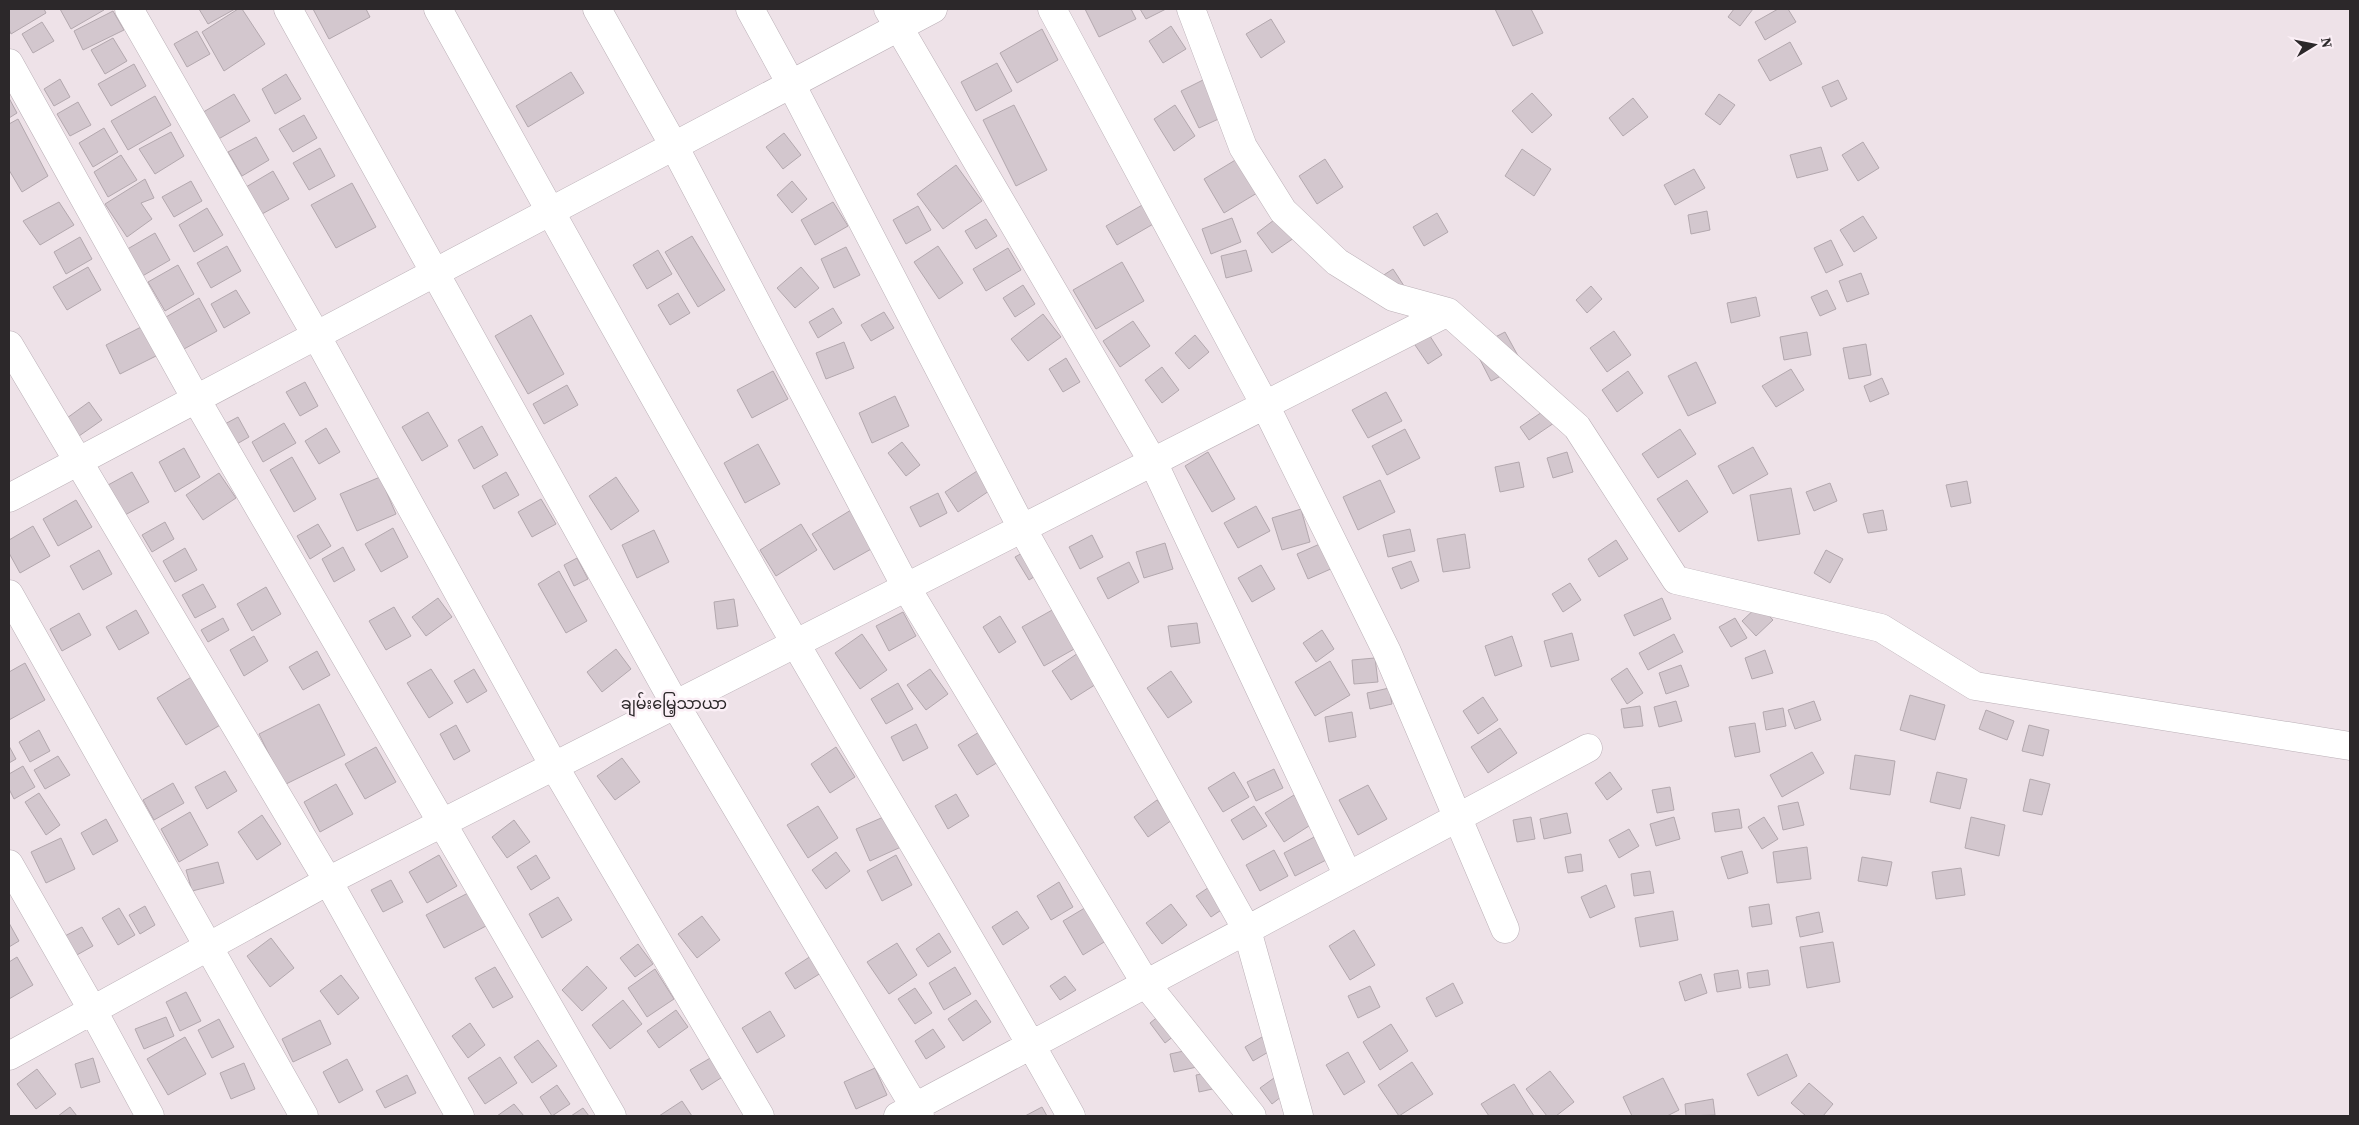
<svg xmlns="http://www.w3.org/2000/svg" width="2359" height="1125" font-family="'Source Serif 4','Noto Sans Myanmar',serif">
	<rect width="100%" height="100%" fill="#eee2e8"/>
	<!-- building -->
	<path fill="#d3c7ce" stroke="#b3a8ae" d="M9,9H44L46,13L11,34L9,29Z
		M60,9H103L104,10L71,29Z
		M199,9H235L208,24Z
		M238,9H242L265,44L224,71L202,32Z
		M313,9H366L370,17L329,39Z
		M1085,9H1131L1136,19L1099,37Z
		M1140,9H1166L1146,19Z
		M1495,9H1531L1543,33L1513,46Z
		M1734,9H1753L1740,26L1728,17Z
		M1778,9H1788L1796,22L1765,40L1755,22Z
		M113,11L124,30L83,50L74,31Z
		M1271,19L1285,42L1261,58L1246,34Z
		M42,22L54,41L33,53L22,34Z
		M1171,26L1186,49L1163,63L1149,41Z
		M1042,29L1058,60L1017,83L1000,53Z
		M197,31L210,54L187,67L174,44Z
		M113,38L127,61L105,74L91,50Z
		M1790,42L1802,64L1770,81L1758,60Z
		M997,63L1012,91L976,111L961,82Z
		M134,64L146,86L111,106L98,84Z
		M571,72L584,93L528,127L516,106Z
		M286,74L301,99L275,114L262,89Z
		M1207,78L1225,116L1199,128L1181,91Z
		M60,79L70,97L54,106L44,89Z
		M1838,80L1847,99L1831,107L1822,87Z
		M1532,93L1552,115L1532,133L1512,111Z
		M234,94L250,121L215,141L200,114Z
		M1719,94L1735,105L1720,125L1705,114Z
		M155,96L171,125L128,150L111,121Z
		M9,98L17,113L9,118Z
		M1633,98L1648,117L1623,136L1609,118Z
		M78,102L91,125L70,136L57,114Z
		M1014,105L1047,170L1016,186L983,120Z
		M1175,105L1195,136L1174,151L1154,119Z
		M304,115L317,138L293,152L279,129Z
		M18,119L48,176L22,192L9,170V124Z
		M104,128L118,152L93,167L79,143Z
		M171,132L184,156L155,174L139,149Z
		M784,133L801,155L783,169L766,147Z
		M256,137L269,160L242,176L228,152Z
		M1863,142L1879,168L1858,181L1842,155Z
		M1821,147L1828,170L1797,178L1790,155Z
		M320,148L335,176L309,190L293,163Z
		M1522,149L1551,169L1534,196L1505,176Z
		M121,155L137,180L108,197L94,172Z
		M1242,156L1262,190L1224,213L1204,179Z
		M1325,159L1343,187L1317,204L1299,176Z
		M956,165L982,201L943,229L917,194Z
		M1694,169L1705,188L1675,205L1664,185Z
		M273,171L289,199L262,214L246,187Z
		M145,179L154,198L141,203L152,219L127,237L105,204Z
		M191,181L202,201L174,217L162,197Z
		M792,181L807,199L792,213L777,195Z
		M352,183L376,227L336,248L311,205Z
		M59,202L74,225L40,245L23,221Z
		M833,202L848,226L815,245L801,220Z
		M1144,204L1155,223L1117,245L1106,226Z
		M918,206L931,230L906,244L893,220Z
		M207,208L223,235L194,252L179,225Z
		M1707,211L1710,230L1691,234L1688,215Z
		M1437,213L1448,232L1424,246L1413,227Z
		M1863,216L1877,238L1854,252L1840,230Z
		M1278,217L1294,238L1272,253L1257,233Z
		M1232,218L1241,242L1211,254L1202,229Z
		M986,219L997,236L976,249L965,231Z
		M155,233L170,260L139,278L124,251Z
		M692,236L725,290L698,307L665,252Z
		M80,237L92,259L66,274L54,252Z
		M1831,240L1843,265L1826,273L1814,248Z
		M227,246L241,271L211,288L197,263Z
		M938,246L963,283L939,299L914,262Z
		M846,247L860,275L834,288L821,259Z
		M1008,248L1021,270L986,291L973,269Z
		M658,250L672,274L647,289L633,265Z
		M1246,250L1252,271L1226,278L1221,256Z
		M1122,262L1144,301L1096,329L1073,290Z
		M178,265L194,294L165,311L148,282Z
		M88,267L101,290L67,310L53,287Z
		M801,267L819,288L795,308L777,288Z
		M1393,269L1408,292L1373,282Z
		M1861,273L1869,294L1847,302L1839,281Z
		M1023,285L1035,304L1015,317L1003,298Z
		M1591,286L1602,299L1587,313L1576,300Z
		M236,290L250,313L224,328L211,304Z
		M1827,290L1836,309L1820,316L1811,297Z
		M678,293L690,313L670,325L658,305Z
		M1756,297L1760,316L1731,323L1727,303Z
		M199,298L217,331L184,349L166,317Z
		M833,308L842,323L818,338L809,322Z
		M884,312L894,328L871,341L861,325Z
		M1043,314L1061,337L1028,361L1011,339Z
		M531,315L564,374L528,394L495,336Z
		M1133,321L1150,346L1120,367L1103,341Z
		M145,325L160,354L120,374L106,345Z
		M1614,331L1631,355L1607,372L1590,348Z
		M1505,332L1523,365L1491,381L1474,348Z
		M1807,332L1811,355L1784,360L1780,337Z
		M1428,333L1442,355L1428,364L1413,342Z
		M1195,335L1209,352L1189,369L1175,353Z
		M844,342L854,368L826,379L816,353Z
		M1866,344L1871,375L1849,379L1843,348Z
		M1066,358L1080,382L1063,392L1049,369Z
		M1696,362L1716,403L1688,416L1668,376Z
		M1162,367L1179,390L1162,403L1145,380Z
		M1791,369L1804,390L1776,407L1762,386Z
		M773,371L788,399L752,418L737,390Z
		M1628,371L1643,393L1617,412L1602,390Z
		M1882,378L1889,394L1870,402L1864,386Z
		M305,382L318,406L300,416L286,392Z
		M567,385L578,405L544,424L533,404Z
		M1386,392L1402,421L1368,438L1352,410Z
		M895,396L909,426L872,443L859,413Z
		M89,402L102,420L79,436L67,418Z
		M1545,410L1554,423L1529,440L1520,427Z
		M428,412L448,446L422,461L402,427Z
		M238,417L249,437L235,445L223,425Z
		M284,423L296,443L263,462L252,442Z
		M482,426L498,455L474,469L458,440Z
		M326,428L340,452L319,464L305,441Z
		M1405,429L1420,458L1387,475L1372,446Z
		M1680,429L1696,454L1658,478L1642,454Z
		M902,442L920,465L906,476L888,453Z
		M758,444L780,484L745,503L724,463Z
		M1753,447L1768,474L1733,494L1718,466Z
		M184,448L200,477L175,492L159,462Z
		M1208,452L1235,499L1212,512L1185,466Z
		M1567,452L1573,472L1553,478L1547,458Z
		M292,457L316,499L294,512L270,470Z
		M1519,462L1524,487L1500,492L1495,467Z
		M977,471L989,491L958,512L945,492Z
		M132,472L149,502L125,515L108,485Z
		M506,472L519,495L494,509L482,486Z
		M219,473L236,498L203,520L186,495Z
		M380,477L396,514L357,531L340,494Z
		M616,477L639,511L611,530L589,496Z
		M1380,480L1395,512L1358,530L1343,497Z
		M1687,480L1708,512L1679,532L1657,499Z
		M1967,481L1971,503L1951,507L1946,485Z
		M1830,483L1837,501L1814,511L1806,492Z
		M1791,488L1800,534L1758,541L1750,495Z
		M938,493L947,513L920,527L910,507Z
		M541,499L556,524L532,537L518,512Z
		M76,500L92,527L58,546L43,519Z
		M1256,506L1270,531L1238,548L1224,523Z
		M1301,509L1310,542L1282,550L1272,518Z
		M851,510L873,548L834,570L812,534Z
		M1883,510L1887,530L1868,533L1863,514Z
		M165,522L174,539L152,552L142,535Z
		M318,524L331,546L310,559L297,536Z
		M801,524L817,550L776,576L760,550Z
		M33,526L50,556L20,573L9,553V540Z
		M393,528L408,557L381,572L365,544Z
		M1410,529L1415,551L1388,557L1383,535Z
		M654,530L669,562L637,578L622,545Z
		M1465,534L1470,568L1443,572L1437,539Z
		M1092,535L1103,557L1080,569L1069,547Z
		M1616,540L1628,559L1599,577L1588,559Z
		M1165,543L1173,569L1144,578L1136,552Z
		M1322,543L1333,568L1308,579L1297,554Z
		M343,547L355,570L334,582L322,559Z
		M185,548L197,570L175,582L163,561Z
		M99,550L112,574L83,590L70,566Z
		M1826,550L1843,559L1830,583L1814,573Z
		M1026,551L1040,573L1029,580L1015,557Z
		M577,558L588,579L574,586L564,565Z
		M1411,561L1419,581L1401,589L1392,568Z
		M1129,562L1139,582L1108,599L1097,578Z
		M1261,565L1275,589L1252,602L1238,578Z
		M559,571L587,621L566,633L538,584Z
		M1570,583L1581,600L1563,612L1552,594Z
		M203,584L216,607L195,618L182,595Z
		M266,587L281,614L252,631L237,604Z
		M438,598L452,617L426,636L412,617Z
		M1662,598L1671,619L1634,636L1624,615Z
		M734,599L738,626L717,629L714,602Z
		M1759,605L1773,620L1756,636L1742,621Z
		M394,607L411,636L386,650L369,621Z
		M1054,609L1076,648L1044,666L1022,627Z
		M136,610L149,633L119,650L106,627Z
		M903,612L916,636L889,651L876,626Z
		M79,613L91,635L62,651L50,629Z
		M1000,616L1016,642L999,653L983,627Z
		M223,618L229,630L208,642L201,630Z
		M1735,618L1747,638L1731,647L1719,627Z
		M1197,623L1200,643L1171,647L1168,626Z
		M1322,630L1334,649L1316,662L1303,643Z
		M1572,633L1579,660L1551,667L1544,641Z
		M862,634L887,670L860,689L835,653Z
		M1674,634L1683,652L1648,670L1639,653Z
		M254,636L268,661L244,676L230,650Z
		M1512,636L1522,666L1495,676L1485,646Z
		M616,649L631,669L602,692L587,672Z
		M1765,650L1773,673L1752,679L1745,658Z
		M317,651L330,675L303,690L289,667Z
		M1081,651L1101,681L1071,700L1052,671Z
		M1375,658L1378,682L1354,684L1352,660Z
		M1330,661L1350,695L1315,716L1295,682Z
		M25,663L45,700L9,720V672Z
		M1681,665L1689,686L1666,694L1659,673Z
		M1627,668L1643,693L1627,704L1611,679Z
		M431,669L453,703L429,718L407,683Z
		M474,669L487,691L467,703L454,681Z
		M930,669L948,694L926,710L907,685Z
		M1171,671L1192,702L1168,718L1147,688Z
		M193,676L222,724L186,745L157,698Z
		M898,683L913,709L886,724L871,699Z
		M1389,688L1392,704L1370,709L1367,693Z
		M1910,695L1945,705L1935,740L1900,730Z
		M1483,697L1498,720L1478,734L1463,711Z
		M1676,701L1682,721L1659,727L1654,707Z
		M1814,701L1821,720L1795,729L1788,710Z
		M319,704L345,755L284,785L259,734Z
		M1640,706L1643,726L1624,728L1621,709Z
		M1783,708L1786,726L1766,730L1763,712Z
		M1986,710L2014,721L2007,740L1979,729Z
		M1352,712L1356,737L1329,742L1325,717Z
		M1755,723L1760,752L1735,757L1729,727Z
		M916,724L928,748L903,761L891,737Z
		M456,725L470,751L454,760L440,734Z
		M2029,725L2049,730L2043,756L2022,751Z
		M1500,728L1517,753L1488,773L1471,747Z
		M984,729L1003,759L977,775L958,745Z
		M39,730L50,751L30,762L19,742Z
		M9,746L16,759L9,763Z
		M376,747L396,782L365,799L345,764Z
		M836,747L855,777L830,793L811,764Z
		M1812,752L1824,773L1782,797L1770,775Z
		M1855,755L1895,761L1890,795L1850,789Z
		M58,756L70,775L45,789L34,770Z
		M622,758L640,782L615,800L597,776Z
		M23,766L35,787L14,799L9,789V774Z
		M1274,769L1283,788L1256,801L1247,782Z
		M225,771L237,791L207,809L195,787Z
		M1234,772L1249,797L1223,812L1208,788Z
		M1610,772L1622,789L1607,800L1595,783Z
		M1937,772L1967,779L1960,809L1930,802Z
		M2030,779L2050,784L2042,815L2023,811Z
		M173,783L184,803L154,820L143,800Z
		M336,784L353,814L320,832L304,802Z
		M1368,785L1387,819L1358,835L1339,800Z
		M1670,787L1674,810L1657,813L1652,790Z
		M39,793L60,825L46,835L25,802Z
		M956,794L969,816L948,829L935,806Z
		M1294,795L1312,824L1284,842L1265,813Z
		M1157,800L1172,820L1148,837L1134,817Z
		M1798,802L1804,825L1783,830L1778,806Z
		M818,806L838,838L808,858L787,825Z
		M1254,806L1267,826L1243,840L1231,820Z
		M1739,809L1742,828L1715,832L1712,813Z
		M190,812L208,845L179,862L161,829Z
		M1567,813L1571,833L1544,839L1540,819Z
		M262,815L281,844L257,860L238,832Z
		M888,815L901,847L870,861L856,829Z
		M1531,817L1535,839L1517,842L1513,820Z
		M1674,817L1680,839L1656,846L1650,824Z
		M1764,817L1778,839L1762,849L1748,827Z
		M1971,817L2005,825L1999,856L1965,848Z
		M106,819L118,841L93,855L81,833Z
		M514,820L530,842L507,858L492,837Z
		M1629,829L1639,846L1619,858L1609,840Z
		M1318,835L1330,858L1295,876L1284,853Z
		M61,838L75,869L46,883L31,852Z
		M1807,847L1811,879L1777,883L1773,852Z
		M1274,850L1288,876L1260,891L1246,865Z
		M1742,851L1748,873L1728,879L1721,857Z
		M836,852L850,871L826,889L812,870Z
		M1581,854L1583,871L1568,873L1565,857Z
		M439,855L457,886L427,903L409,872Z
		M536,855L550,878L531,890L517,867Z
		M896,855L912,885L882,901L867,871Z
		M1862,857L1892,862L1887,886L1858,881Z
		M218,862L224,883L192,891L186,870Z
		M1961,868L1965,895L1936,899L1932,872Z
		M1650,871L1654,893L1634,896L1631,874Z
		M391,880L403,902L383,912L371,890Z
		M1059,882L1073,907L1051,920L1037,896Z
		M1215,883L1230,904L1211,917L1196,896Z
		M1606,885L1615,907L1590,918L1581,897Z
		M468,893L486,926L444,948L426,915Z
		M558,897L572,920L542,938L529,914Z
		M1171,904L1187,925L1162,944L1146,923Z
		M1769,904L1772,924L1752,927L1749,907Z
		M145,906L155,925L140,934L129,915Z
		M1088,906L1109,939L1083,955L1063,921Z
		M119,908L135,935L118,945L102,918Z
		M1017,911L1029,928L1003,945L992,927Z
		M1673,911L1678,940L1640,947L1635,918Z
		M1819,912L1823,932L1800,937L1796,917Z
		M702,916L720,940L697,958L678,934Z
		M9,923L19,941L9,947Z
		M82,927L93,946L75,956L63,937Z
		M1354,930L1375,965L1350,980L1329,946Z
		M939,933L951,952L928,967L916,949Z
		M271,938L294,968L270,987L247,956Z
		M1833,942L1840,982L1807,988L1800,947Z
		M897,943L917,975L889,994L867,962Z
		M638,944L653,964L635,977L620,958Z
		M811,956L821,973L795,989L785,973Z
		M17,957L33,985L9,999V962Z
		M587,966L607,988L582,1011L562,990Z
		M495,967L513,997L493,1008L475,978Z
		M955,967L971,994L944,1010L929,983Z
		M655,969L674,999L647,1017L628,988Z
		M1738,970L1741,988L1717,992L1714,974Z
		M1768,970L1770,985L1749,988L1747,973Z
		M1701,974L1707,993L1685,1001L1679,982Z
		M341,975L359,998L338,1015L320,991Z
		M1065,976L1076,990L1060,1000L1050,986Z
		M1453,983L1463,1003L1436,1017L1426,998Z
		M1370,986L1380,1007L1358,1018L1348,996Z
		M915,988L932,1013L915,1024L898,999Z
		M186,992L201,1021L180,1031L166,1002Z
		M623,1000L642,1024L610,1049L592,1025Z
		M976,1000L991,1022L963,1041L948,1019Z
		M676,1010L688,1027L659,1048L647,1031Z
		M770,1011L785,1036L757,1053L742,1028Z
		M1164,1012L1179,1032L1165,1043L1150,1023Z
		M166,1017L174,1036L144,1049L135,1029Z
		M219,1019L234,1047L212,1058L198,1030Z
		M320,1020L331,1044L293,1062L282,1039Z
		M470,1023L485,1045L468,1058L452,1036Z
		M1391,1024L1408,1051L1380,1070L1363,1042Z
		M933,1029L945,1047L926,1059L915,1041Z
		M185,1037L206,1074L168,1095L147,1059Z
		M1262,1037L1270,1051L1253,1061L1245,1047Z
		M538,1040L557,1066L532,1083L514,1057Z
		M1193,1049L1197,1067L1174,1072L1170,1054Z
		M1348,1052L1365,1082L1344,1095L1326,1065Z
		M1787,1054L1797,1076L1758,1096L1747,1074Z
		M500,1057L517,1083L485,1104L468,1078Z
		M712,1057L724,1076L702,1090L690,1070Z
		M93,1058L100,1082L81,1088L75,1064Z
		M347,1059L363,1090L339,1103L323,1072Z
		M1412,1062L1433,1094L1399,1116L1378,1085Z
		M244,1063L255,1089L231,1099L220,1073Z
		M875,1068L887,1095L856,1109L844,1082Z
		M37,1069L56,1094L36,1109L17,1084Z
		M1550,1071L1574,1102L1556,1116H1547L1526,1089Z
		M1213,1072L1217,1088L1199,1092L1196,1075Z
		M407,1075L416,1093L385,1108L376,1091Z
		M1274,1078L1286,1093L1272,1104L1260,1088Z
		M1663,1078L1679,1110L1667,1116H1632L1623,1097Z
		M1809,1083L1833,1104L1823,1116H1806L1791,1103Z
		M1514,1084L1534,1116H1489L1481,1104Z
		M557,1085L570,1104L552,1116L540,1097Z
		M1713,1099L1715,1115L1686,1116L1685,1104Z
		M682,1101L692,1116H659Z
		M514,1104L524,1116H497Z
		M70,1107L77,1116H58Z
		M1042,1107L1047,1116H1025Z
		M583,1108L589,1116H571Z"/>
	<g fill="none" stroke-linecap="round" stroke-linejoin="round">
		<defs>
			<path id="minor" d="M129,9L316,335L554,766L760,1116
				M288,9L675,704L920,1116
				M438,9C556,222 674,435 797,646C888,803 983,957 1071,1116
				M597,9L674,146L906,587L1146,984L1252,1116
				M750,9L791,84L1022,528L1247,930L1299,1116
				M888,9L1153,462L1348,876
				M1052,9L1265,405L1387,652L1505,929
				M1191,9L1243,147L1283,211L1337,262L1393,297L1448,312L1577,427L1676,580L1881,628L1975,686L2350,746
				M9,63L196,399L612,1116
				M9,345L328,881L460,1116
				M9,498L933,9
				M9,594L304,1116
				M9,864L92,1009L150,1116
				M9,1056L328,881L1448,312
				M898,1116L1588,748"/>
		</defs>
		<!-- minor casing -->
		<use href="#minor" stroke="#bbb0b7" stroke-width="29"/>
		<!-- minor -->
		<use href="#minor" stroke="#fff" stroke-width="28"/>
	</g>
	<g text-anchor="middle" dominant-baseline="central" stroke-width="5" stroke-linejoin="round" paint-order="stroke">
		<!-- quarter labels -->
		<g font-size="16" fill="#2c282a" stroke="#fbeff6">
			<text x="674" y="703">ချမ်းမြေ့သာယာ</text>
		</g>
	</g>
	<!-- border -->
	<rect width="2359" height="1125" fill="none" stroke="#2c282a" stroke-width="20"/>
	<!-- north arrow -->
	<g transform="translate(2314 45) rotate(80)" stroke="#fbeff6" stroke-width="4" paint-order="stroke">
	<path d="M0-4L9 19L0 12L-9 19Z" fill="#2c282a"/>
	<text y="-8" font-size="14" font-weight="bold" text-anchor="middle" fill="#2c282a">N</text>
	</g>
</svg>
